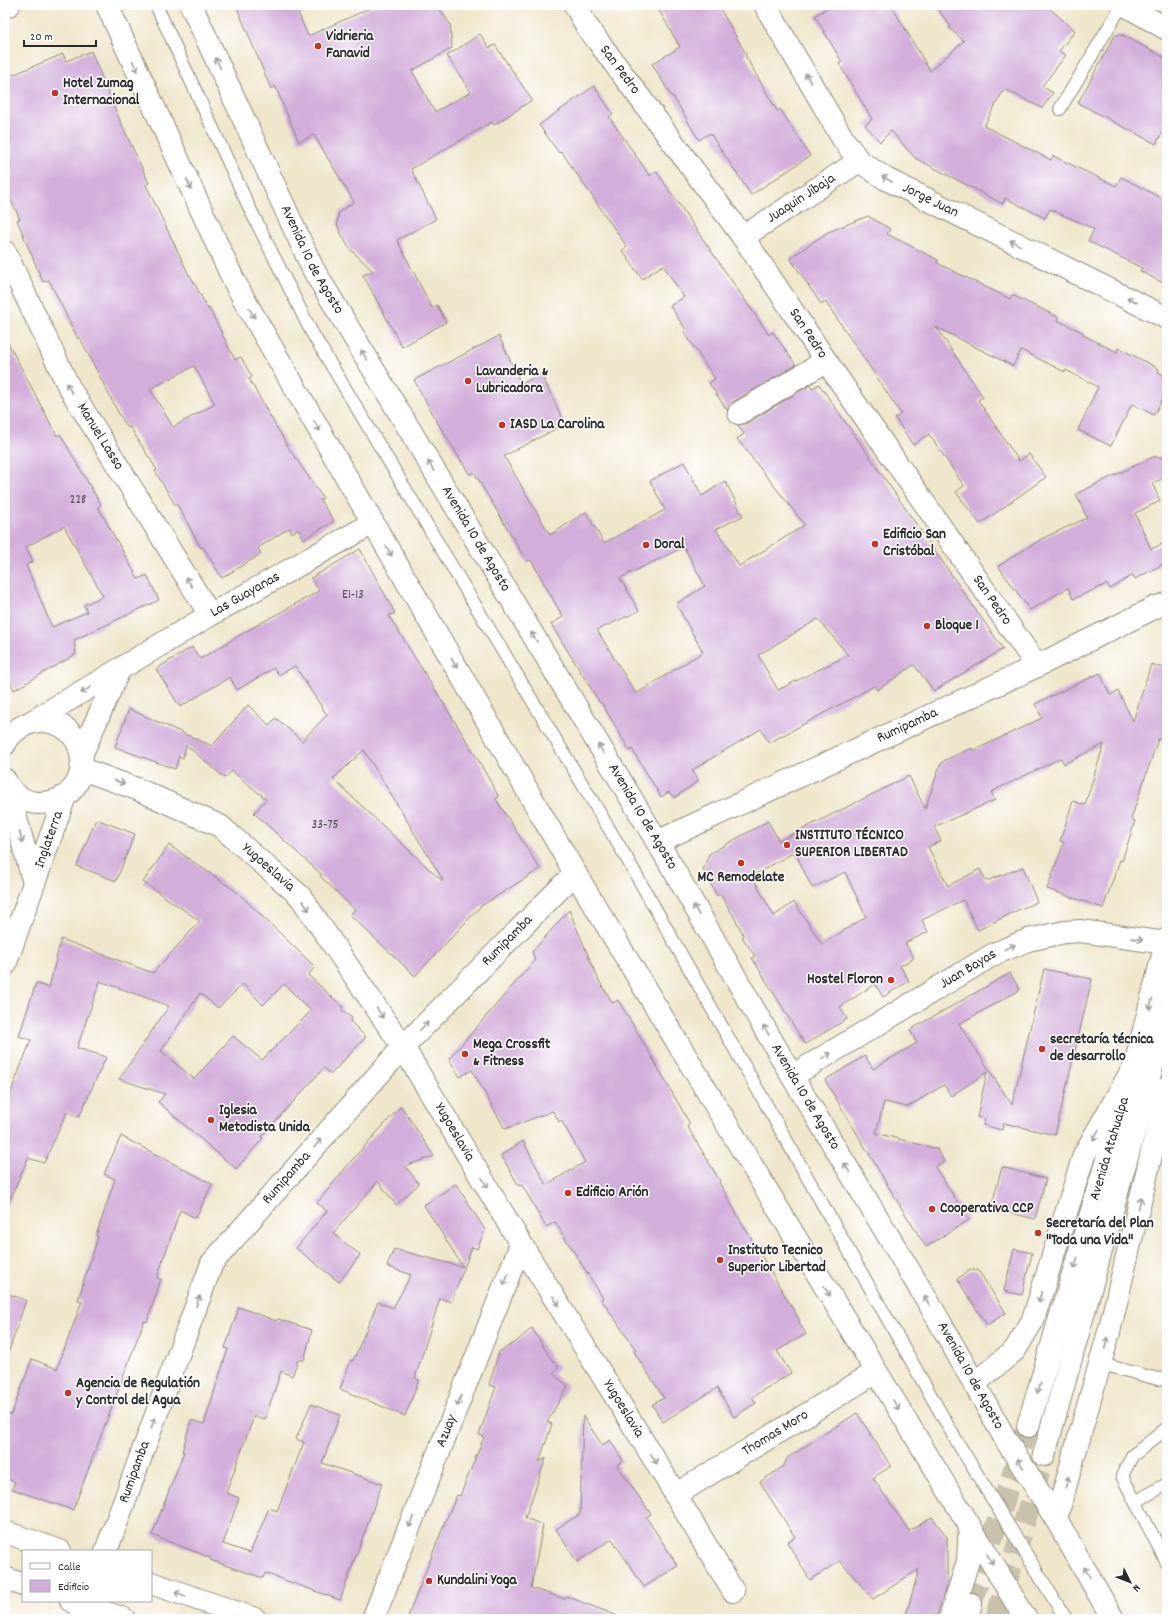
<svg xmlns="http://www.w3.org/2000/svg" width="1172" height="1624" font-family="Dekko,sans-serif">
	<rect width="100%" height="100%" fill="#fff"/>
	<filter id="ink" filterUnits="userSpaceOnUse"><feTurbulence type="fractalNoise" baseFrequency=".025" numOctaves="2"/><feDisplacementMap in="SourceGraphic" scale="8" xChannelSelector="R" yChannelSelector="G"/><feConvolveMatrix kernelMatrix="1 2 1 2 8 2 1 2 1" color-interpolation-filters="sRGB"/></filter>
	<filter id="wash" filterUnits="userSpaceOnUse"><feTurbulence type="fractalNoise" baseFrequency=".012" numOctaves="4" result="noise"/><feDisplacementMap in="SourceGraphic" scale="16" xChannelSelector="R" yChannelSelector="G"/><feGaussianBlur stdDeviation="0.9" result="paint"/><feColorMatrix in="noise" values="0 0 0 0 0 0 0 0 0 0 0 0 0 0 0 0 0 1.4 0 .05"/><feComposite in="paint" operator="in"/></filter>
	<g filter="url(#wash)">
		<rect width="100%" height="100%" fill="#efe6cb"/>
		<g id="blocks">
			<!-- building -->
			<path fill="#d2aeda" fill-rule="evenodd" d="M236,5H295L308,36L377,5H437L450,24L452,48L412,71L435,112L471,92L447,56L480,34L489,48L495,45L532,100L494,125L492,122L411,169L436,219L397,240L432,308L437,305L446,322L402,347L363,275L373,271L349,248L340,232L337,223L339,212L354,202L314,135L299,142L275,86L271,89Z
				M656,5H718L746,54L745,55L777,111L780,109L810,156L751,195L710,133L699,140L673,96L672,97L652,64L680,47Z
				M832,5H891L930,71L964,41L949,28L951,27L935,5H1046L1075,31L1059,51L1066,55L1042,86L1053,93L1042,108L1004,89L984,126L1051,160L1053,156L1116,186L1121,177L1167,201V285L1140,271L1142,268L1088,241L1094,229L1050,209L1045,218L1005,198L1003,204L915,158L891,131L880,142L865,125L872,119L839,64L842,62L815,16Z
				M1115,35H1123L1167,59V124L1156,144L1078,103Z
				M91,51L120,121L149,183L146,185L189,275H190L208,309L209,308L235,360L241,357L252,377L249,379L266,409L290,450L323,498L320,500L334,521L304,539L298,529L292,533L289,528L258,548L261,554L222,578L203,547L201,548L177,504L175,505L155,471L157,470L130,427L128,428L119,414L80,338L78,339L49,280L43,282L17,220L20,219L5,188V78L63,54L66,61ZM194,366L215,404L173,427L150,389Z
				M594,86L613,114L609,117L650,176L656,171L769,335L773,332L796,365L733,402L727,410L709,383L715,379L684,332L686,330L670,306L684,297L663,265L642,279L622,250L627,247L561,151L559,153L539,125Z
				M868,216L890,229L887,234L938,260L937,263L1010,299L1012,295L1058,317L1057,320L1084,333L1083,335L1117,352L1119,348L1159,369L1158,372L1167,377V390L1154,415L1132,404L1111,446L1078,430L1098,387L1066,370L1065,372L1021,350L1013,366L936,327L983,397L978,400L1019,461L1029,454L1046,477L980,524L956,492L964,486L929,434L913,445L895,418L901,414L870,367L825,301L821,304L790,258L828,232Z
				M499,336L521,384L541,374L565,424L504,456L550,535L586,512L604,543L665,510L650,481L684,462L702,496L725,481L743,516L716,529L739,566L805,525L737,439L744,434L738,425L745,424L810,385L812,389L819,384L1003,649L934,691L914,665L877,690L874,686L769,743L761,729L692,770L698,781L674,798L669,792L661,797L632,749L630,751L601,702L600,703L551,624L563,617L531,560L527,562L474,472L470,475L439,425L414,380ZM684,547L705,586L676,604L703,652L636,694L597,630L639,611L620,578ZM818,619L848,655L778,690L758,655Z
				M5,337L57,436L60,434L101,505L98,507L138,579L147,575L159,600L74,640L76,654L14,690L5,672ZM64,526L103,596L84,605L87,612L52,627L26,565L33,562L26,547Z
				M1153,457H1161L1167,470V477L1152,483L1160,501L1135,513L1151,549L1167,542V562L1135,579L1133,575L1110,589L1107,584L1073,599L1068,588L1030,610L998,566L1043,538L1087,518L1076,494Z
				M360,549L395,613L389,616L473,751L499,797L496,799L540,869L481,906L415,976L350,915L355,910L320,876L321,874L254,813L266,799L232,771L225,778L186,745L183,758L179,756L175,769L115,747L129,709L212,746L248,705L269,725L276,718L302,741L327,715L295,666L279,675L274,668L237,690L230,677L180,707L156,669L192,647L200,659L250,629L319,591L311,578ZM364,750L443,880L442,881L333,779Z
				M1151,664L1167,669V742L1158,739L1131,819L1135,821L1122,861L1120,860L1103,908L1047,889L1064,842L1060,841L1073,801L1085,805L1104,744L1064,764L1061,758L991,792L995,800L934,827L941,841L928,847L948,886L980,869L986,881L1023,867L1037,902L1018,910L978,930L963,900L922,920L928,932L905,943L914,958L900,966L909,981L883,997L875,984L840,1007L847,1019L805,1044L752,958L755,956L742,937L744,936L733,915L720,894L717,896L703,870L709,854L768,821L779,841L909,776L925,809L940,765L945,760L972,748L973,751L1042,718L1035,704L1100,673L1110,695L1118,691L1133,721ZM795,852L812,888L845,872L866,917L822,944L794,902L774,916L752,876Z
				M96,819L135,834L116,881L77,866Z
				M169,845L237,892L315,967L308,975L343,1007L342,1010L352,1018L350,1021L366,1037L331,1074L324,1068L261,1137L263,1138L236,1169L158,1102L165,1094L119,1079L169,1006L100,981L77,1048L106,1057L79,1117L67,1112L44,1163L28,1158L5,1211V1107L31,1040L19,1036L36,983L49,988L61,939L153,973L200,921L143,882ZM243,984L263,1005L284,984L311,1011L262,1060L233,1036L194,1079L161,1051L200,993L218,1008Z
				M569,910L599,981L613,1003L618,1000L646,1047L690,1124L687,1126L720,1181L719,1182L739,1218L800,1321L799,1322L806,1334L777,1351L791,1373L752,1397L756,1403L734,1417L717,1388L663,1422L652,1405L664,1398L634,1352L636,1350L601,1299L603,1298L555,1222L546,1227L522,1185L519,1186L501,1155L523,1141L546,1185L585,1162L561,1120L559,1122L553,1111L505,1129L472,1070L460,1077L449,1059L535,960L532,952Z
				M1044,969L1092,979L1055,1135L1004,1123L1002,1130L983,1125L985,1119L977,1117L987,1072L951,1096L944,1085L907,1107L884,1102L876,1133L937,1149L944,1162L935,1167L969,1220L926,1247L897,1201L825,1080L865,1056L873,1069L917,1043L910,1030L1010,973L1020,990L959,1024L1012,1105Z
				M401,1106L434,1156L405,1166L419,1184L396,1205L378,1181L333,1233L360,1255L339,1282L296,1248L327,1211L317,1203L352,1160Z
				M121,1136L212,1184L196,1218L180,1210L157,1278L161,1279L147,1322L144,1321L73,1510L12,1489L15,1482L5,1478V1413L11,1415L32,1359L57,1369L82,1301L78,1300L98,1237L96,1236L115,1179L104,1174Z
				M1002,1167L1046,1179L1035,1219L991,1208Z
				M456,1184L485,1230L477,1249L472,1247L451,1302L440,1298L415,1378L419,1380L405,1416L340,1389L351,1360L353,1361L378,1302L393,1308L411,1275L387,1266L394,1249L463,1267L424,1205Z
				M1014,1249L1032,1253L1022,1295L1004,1291Z
				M970,1270H978L1006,1313L987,1325L957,1279Z
				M5,1293L26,1300L9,1351L5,1350Z
				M239,1307L276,1321L278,1319L312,1330L304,1360H298L292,1376L281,1371L265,1419L254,1416L226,1493L239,1498L223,1544L250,1553L269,1508L277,1511L304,1442L296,1439L311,1404L340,1415L322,1463L382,1484L340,1600L265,1573L263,1578L210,1560L211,1558L152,1535L184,1452H182L191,1420L204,1424L228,1349L225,1348Z
				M532,1328L551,1359L559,1367L553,1374L568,1386L547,1422L552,1424L539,1462L546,1458L525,1518L543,1525L531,1588L565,1599L566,1596L615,1615L620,1618V1619H407L445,1522L457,1495L460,1496L484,1437L479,1435L496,1387L489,1385L499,1352L516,1342Z
				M857,1413L891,1466L873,1478L909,1531L932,1517L947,1537V1582L936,1619H905L919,1569L873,1599L840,1561L810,1580L787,1542L795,1537L760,1482L784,1466L787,1458Z
				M583,1416L602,1445L610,1440L623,1461L617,1465L651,1514L646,1517L678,1566L644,1587L612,1539L577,1562L556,1529L580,1514Z"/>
		</g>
	</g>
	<g filter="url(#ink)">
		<use href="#blocks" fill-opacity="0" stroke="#8d887b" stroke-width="1"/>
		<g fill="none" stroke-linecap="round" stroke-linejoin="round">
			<!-- secondary-tunnel -->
			<path stroke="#c8c1ab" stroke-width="22" stroke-dasharray="22 11" stroke-linecap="butt" d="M971,1604L1028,1426
				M996,1619L1044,1455"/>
			<defs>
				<path id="lane" d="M156,5L249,207L312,333L626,857L956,1440L1066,1619
					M1060,109L1122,5
					M1101,1364L1158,1379L1167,1378
					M1167,1428L1132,1456L1122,1476L1167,1563
					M1135,1502L1167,1484"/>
				<g id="street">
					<path id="s1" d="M575,5L586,25L743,237L826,361L1037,666"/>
					<path id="s2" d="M765,5L843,139L859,161L886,179L1167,318"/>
					<path d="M1125,5L1167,29"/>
					<path id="s3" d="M743,237L859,161"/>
					<path id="s4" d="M5,252L69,387L210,615"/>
					<path d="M739,413L826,361"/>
					<path id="s5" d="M33,721L210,615L373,523"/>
					<path d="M5,744C9,734 18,728 27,724C37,720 47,720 57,724C86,735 91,778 65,796C57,801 48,803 39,803C25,803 10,793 5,780"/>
					<path d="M82,753L119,670"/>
					<path id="s6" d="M82,769L137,789L220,826L300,896L403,1047L521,1244L662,1472L733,1591"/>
					<path d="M7,786L34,883"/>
					<path id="s7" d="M5,965L65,796"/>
					<path id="s8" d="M792,1076L994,954L1028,940L1065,932L1080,931L1166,943"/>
					<path id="s9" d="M675,1495L876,1372"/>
					<path id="s10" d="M106,1551L212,1263L403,1047L575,873"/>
					<path d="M79,1619L84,1605"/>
					<path id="s11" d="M373,1619L521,1244"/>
				</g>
				<g id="secondary">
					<path d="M5,7L9,5"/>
					<path id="s12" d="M657,842L1037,666L1156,607L1167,604"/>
					<path id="s13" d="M1028,1426L1135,1065L1167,939"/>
					<path d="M1044,1455L1167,1013"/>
					<path d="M1056,1519L1109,1332L1167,1088"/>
					<path d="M5,1532L60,1551"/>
					<path d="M5,1578L23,1585"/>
					<path d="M151,1583L255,1619"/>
					<path d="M71,1601L124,1619"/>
					<path d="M966,1619L971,1604"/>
				</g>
				<g id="primary">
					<path d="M107,5L233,279L246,303L575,873L1026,1619"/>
					<path id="s14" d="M191,5L313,269L667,858L792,1076L933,1310L1006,1440L1056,1519L1113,1619"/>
					<path d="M974,1384L1015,1350L1033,1320L1084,1155L1135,1065"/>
					<path d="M950,1619L968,1561L970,1526"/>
				</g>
			</defs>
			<!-- lane casing -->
			<use href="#lane" stroke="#8d887b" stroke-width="14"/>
			<!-- street casing -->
			<use href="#street" stroke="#8d887b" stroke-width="24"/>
			<!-- secondary casing -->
			<use href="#secondary" stroke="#8d887b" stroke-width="24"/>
			<!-- primary casing -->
			<use href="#primary" stroke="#8d887b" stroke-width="24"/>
			<!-- lane -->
			<use href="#lane" stroke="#fff" stroke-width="12"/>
			<!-- street -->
			<use href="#street" stroke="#fff" stroke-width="22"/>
			<!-- secondary -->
			<use href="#secondary" stroke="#fff" stroke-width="22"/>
			<!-- primary -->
			<use href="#primary" stroke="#fff" stroke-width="22"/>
		</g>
		<!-- one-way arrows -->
		<defs><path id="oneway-shaft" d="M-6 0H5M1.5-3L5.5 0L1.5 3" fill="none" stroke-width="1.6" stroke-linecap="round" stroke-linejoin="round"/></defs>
		<g stroke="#a0a0a0">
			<use href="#oneway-shaft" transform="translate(218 63) rotate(-115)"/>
			<use href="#oneway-shaft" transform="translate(135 66) rotate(65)"/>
			<use href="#oneway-shaft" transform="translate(808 78) rotate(-120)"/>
			<use href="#oneway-shaft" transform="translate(887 179) rotate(-150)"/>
			<use href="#oneway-shaft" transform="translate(189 184) rotate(65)"/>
			<use href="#oneway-shaft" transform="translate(1015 243) rotate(-154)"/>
			<use href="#oneway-shaft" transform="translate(1132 300) rotate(-154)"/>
			<use href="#oneway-shaft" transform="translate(252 313) rotate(60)"/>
			<use href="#oneway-shaft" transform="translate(364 355) rotate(-121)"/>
			<use href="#oneway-shaft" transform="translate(69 388) rotate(-119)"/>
			<use href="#oneway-shaft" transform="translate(317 426) rotate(60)"/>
			<use href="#oneway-shaft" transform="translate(431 466) rotate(-121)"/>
			<use href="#oneway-shaft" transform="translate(389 551) rotate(60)"/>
			<use href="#oneway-shaft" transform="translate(189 582) rotate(-122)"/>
			<use href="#oneway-shaft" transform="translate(534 637) rotate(-121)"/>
			<use href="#oneway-shaft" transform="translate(454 663) rotate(60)"/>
			<use href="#oneway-shaft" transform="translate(86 690) rotate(149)"/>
			<use href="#oneway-shaft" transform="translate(601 749) rotate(-121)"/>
			<use href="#oneway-shaft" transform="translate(119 782) rotate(20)"/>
			<use href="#oneway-shaft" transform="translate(21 837) rotate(75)"/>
			<use href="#oneway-shaft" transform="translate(306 906) rotate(56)"/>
			<use href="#oneway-shaft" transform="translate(696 910) rotate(-119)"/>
			<use href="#oneway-shaft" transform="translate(1137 939) rotate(8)"/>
			<use href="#oneway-shaft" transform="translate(1010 947) rotate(-23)"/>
			<use href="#oneway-shaft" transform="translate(1151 1004) rotate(104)"/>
			<use href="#oneway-shaft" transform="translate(380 1013) rotate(56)"/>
			<use href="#oneway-shaft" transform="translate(424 1026) rotate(-46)"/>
			<use href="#oneway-shaft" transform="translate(766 1030) rotate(-120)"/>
			<use href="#oneway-shaft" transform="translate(826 1056) rotate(-31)"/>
			<use href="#oneway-shaft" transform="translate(1096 1135) rotate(119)"/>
			<use href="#oneway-shaft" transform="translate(318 1143) rotate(-49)"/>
			<use href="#oneway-shaft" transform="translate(847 1168) rotate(-121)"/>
			<use href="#oneway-shaft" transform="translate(485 1183) rotate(59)"/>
			<use href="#oneway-shaft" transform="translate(1140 1203) rotate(-77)"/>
			<use href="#oneway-shaft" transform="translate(1076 1263) rotate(107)"/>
			<use href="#oneway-shaft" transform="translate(506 1280) rotate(111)"/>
			<use href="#oneway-shaft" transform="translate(827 1291) rotate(59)"/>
			<use href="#oneway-shaft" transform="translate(1040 1297) rotate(107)"/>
			<use href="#oneway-shaft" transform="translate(198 1301) rotate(-70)"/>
			<use href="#oneway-shaft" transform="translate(556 1301) rotate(58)"/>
			<use href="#oneway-shaft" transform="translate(927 1301) rotate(-121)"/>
			<use href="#oneway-shaft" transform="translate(1106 1343) rotate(-75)"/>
			<use href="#oneway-shaft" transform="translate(1039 1388) rotate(107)"/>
			<use href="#oneway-shaft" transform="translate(459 1401) rotate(111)"/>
			<use href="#oneway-shaft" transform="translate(896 1405) rotate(58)"/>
			<use href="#oneway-shaft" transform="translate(153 1423) rotate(-70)"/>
			<use href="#oneway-shaft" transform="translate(654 1459) rotate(58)"/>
			<use href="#oneway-shaft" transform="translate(1020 1463) rotate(-123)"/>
			<use href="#oneway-shaft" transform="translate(1067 1482) rotate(-74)"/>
			<use href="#oneway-shaft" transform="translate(411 1522) rotate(111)"/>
			<use href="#oneway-shaft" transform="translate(990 1559) rotate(59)"/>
			<use href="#oneway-shaft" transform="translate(1087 1572) rotate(-120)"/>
			<use href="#oneway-shaft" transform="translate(180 1594) rotate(-160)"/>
		</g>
	</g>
	<!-- markers -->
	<g fill="#c8321e" stroke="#fff" stroke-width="1.5">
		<circle cx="318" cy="46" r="4"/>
		<circle cx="55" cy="93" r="4"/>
		<circle cx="468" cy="381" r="4"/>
		<circle cx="502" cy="425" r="4"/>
		<circle cx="875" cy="544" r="4"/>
		<circle cx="646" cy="545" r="4"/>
		<circle cx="927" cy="626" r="4"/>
		<circle cx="787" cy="845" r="4"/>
		<circle cx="741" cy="863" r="4"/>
		<circle cx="891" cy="980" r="4"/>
		<circle cx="1042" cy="1049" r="4"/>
		<circle cx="465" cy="1054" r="4"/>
		<circle cx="211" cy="1120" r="4"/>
		<circle cx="568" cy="1193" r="4"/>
		<circle cx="932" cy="1209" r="4"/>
		<circle cx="1038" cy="1233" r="4"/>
		<circle cx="720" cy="1260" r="4"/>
		<circle cx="68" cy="1393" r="4"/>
		<circle cx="429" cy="1581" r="4"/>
	</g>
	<g text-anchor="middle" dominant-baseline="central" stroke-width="3" stroke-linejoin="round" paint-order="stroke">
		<!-- number labels -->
		<g font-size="13" fill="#554c57">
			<text x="78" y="500">228</text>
			<text x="353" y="595">E1-13</text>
			<text x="325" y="825">33-75</text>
		</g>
		<!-- poi labels -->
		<g font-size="15" font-weight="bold" fill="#2b2b2b" stroke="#fff" text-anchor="start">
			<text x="326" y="37">Vidrieria<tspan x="326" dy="17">Fanavid</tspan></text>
			<text x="63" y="84">Hotel Zumag<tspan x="63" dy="17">Internacional</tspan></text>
			<text x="476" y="372">Lavanderia &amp;<tspan x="476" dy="17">Lubricadora</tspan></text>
			<text x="510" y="425">IASD La Carolina</text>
			<text x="883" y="535">Edificio San<tspan x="883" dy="17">Cristóbal</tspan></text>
			<text x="654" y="545">Doral</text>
			<text x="935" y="626">Bloque 1</text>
			<text x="795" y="836">INSTITUTO TÉCNICO<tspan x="795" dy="17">SUPERIOR LIBERTAD</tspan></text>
			<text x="741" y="878" text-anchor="middle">MC Remodelate</text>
			<text x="883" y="980" text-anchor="end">Hostel Floron</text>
			<text x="1050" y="1040">secretaría técnica<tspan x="1050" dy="17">de desarrollo</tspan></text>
			<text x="473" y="1045">Mega Crossfit<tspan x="473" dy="17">&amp; Fitness</tspan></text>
			<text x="219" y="1111">Iglesia<tspan x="219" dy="17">Metodista Unida</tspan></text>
			<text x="576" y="1193">Edificio Arión</text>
			<text x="940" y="1209">Cooperativa CCP</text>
			<text x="1046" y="1224">Secretaría del Plan<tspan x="1046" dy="17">"Toda una Vida"</tspan></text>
			<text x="728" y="1251">Instituto Tecnico<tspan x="728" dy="17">Superior Libertad</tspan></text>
			<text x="76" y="1384">Agencia de Regulatión<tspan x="76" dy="17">y Control del Agua</tspan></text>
			<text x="437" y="1581">Kundalini Yoga</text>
		</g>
		<!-- street labels -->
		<g font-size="15" fill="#2b2b2b" stroke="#fff">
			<text stroke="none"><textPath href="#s1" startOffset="79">San Pedro</textPath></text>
			<text stroke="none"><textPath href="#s3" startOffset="70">Juaquin Jibaja</textPath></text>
			<text stroke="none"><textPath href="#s2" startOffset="264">Jorge Juan</textPath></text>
			<text stroke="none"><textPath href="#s14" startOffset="282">Avenida 10 de Agosto</textPath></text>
			<text stroke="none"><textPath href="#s1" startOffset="403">San Pedro</textPath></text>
			<text stroke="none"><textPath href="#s4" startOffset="208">Manuel Lasso</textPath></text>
			<text stroke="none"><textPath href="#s14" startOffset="606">Avenida 10 de Agosto</textPath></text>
			<text stroke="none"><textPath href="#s5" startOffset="247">Las Guayanas</textPath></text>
			<text stroke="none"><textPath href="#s1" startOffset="727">San Pedro</textPath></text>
			<text stroke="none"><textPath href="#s12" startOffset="276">Rumipamba</textPath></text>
			<text stroke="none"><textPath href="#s14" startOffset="930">Avenida 10 de Agosto</textPath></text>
			<text stroke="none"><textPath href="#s7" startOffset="133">Inglaterra</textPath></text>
			<text stroke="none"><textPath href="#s6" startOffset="213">Yugoeslavia</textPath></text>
			<text stroke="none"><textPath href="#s10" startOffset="744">Rumipamba</textPath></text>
			<text stroke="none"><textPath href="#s8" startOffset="206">Juan Bayas</textPath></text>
			<text stroke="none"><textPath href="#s14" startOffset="1254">Avenida 10 de Agosto</textPath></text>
			<text stroke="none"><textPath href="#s6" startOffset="538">Yugoeslavia</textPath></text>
			<text stroke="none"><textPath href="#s13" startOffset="289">Avenida Atahualpa</textPath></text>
			<text stroke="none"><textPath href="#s10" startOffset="420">Rumipamba</textPath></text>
			<text stroke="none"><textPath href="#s14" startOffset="1578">Avenida 10 de Agosto</textPath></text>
			<text stroke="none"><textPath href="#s6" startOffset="862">Yugoeslavia</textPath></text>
			<text stroke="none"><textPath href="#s11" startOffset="202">Azuay</textPath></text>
			<text stroke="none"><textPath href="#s9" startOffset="118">Thomas Moro</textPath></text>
			<text stroke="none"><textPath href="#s10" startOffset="84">Rumipamba</textPath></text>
		</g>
	</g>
	<!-- margin -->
	<rect width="1172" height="1624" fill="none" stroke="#fff" stroke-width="20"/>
	<!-- legend -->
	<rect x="22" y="1550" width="130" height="52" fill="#ffffff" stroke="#aaaaaa"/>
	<rect x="30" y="1563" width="20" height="6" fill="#ffffff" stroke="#aaaaaa"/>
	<text x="58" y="1570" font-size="12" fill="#2b2b2b">Calle</text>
	<rect x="30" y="1580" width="20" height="12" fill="#d2aeda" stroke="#aaaaaa"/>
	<text x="58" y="1590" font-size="12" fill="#2b2b2b">Edificio</text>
	<!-- north arrow -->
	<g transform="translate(1130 1582) rotate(133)" stroke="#ffffff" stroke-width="3" paint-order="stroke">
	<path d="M0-3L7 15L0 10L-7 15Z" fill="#2b2b2b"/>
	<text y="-6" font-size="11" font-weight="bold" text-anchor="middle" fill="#2b2b2b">N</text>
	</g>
	<!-- scale -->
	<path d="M24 40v6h72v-6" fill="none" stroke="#2b2b2b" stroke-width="2"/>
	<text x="30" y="40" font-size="12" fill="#2b2b2b" stroke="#ffffff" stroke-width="3" paint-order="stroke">20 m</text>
</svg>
